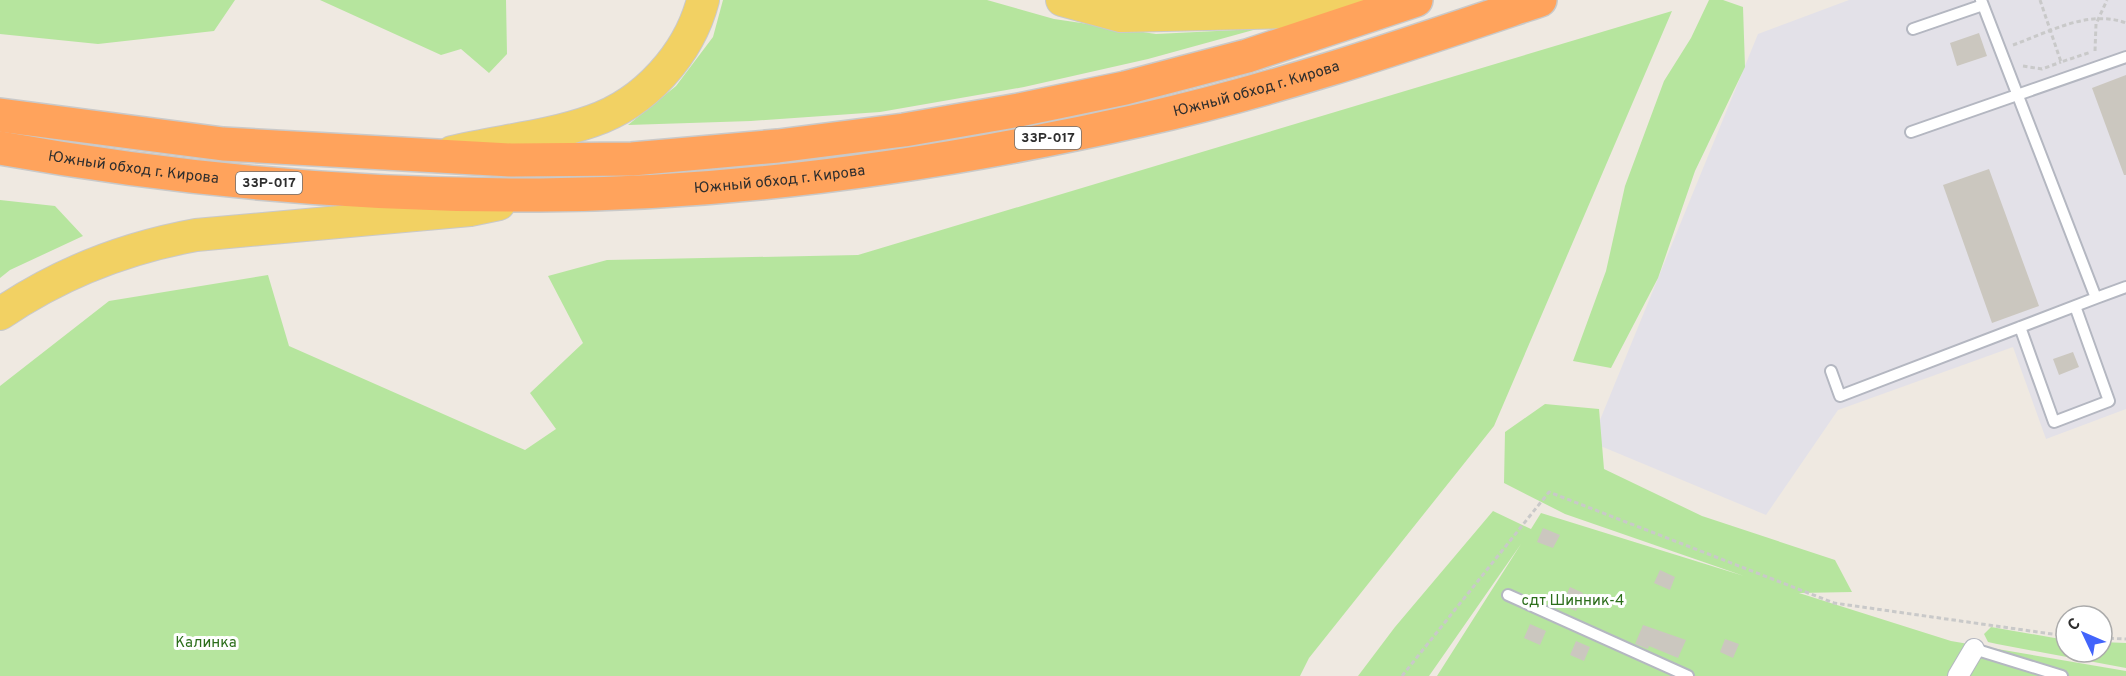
<svg xmlns="http://www.w3.org/2000/svg" width="2126" height="676" font-family="Overpass,sans-serif">
	<rect width="100%" height="100%" fill="#efe9e1"/>
	<!-- industrial -->
	<path fill="#e3e1e8" d="M1849,0H2126V409L2046,439L2013,347L1838,410L1766,515L1591,442L1758,34Z"/>
	<!-- green -->
	<path fill="#b6e59e" d="M0,0H235L214,31L98,44L0,34Z
		M320,0H506L507,54L489,73L461,49L441,55Z
		M723,0H987L1054,19L1156,34L1257,29L1148,59L1024,87L880,112L751,121L628,125L676,86L713,37Z
		M1709,0H1723L1743,7L1745,67L1695,171L1658,278L1611,368L1573,361L1606,271L1625,186L1664,81L1691,38Z
		M1672,11L1494,426L1309,658L1300,676H0V386L109,301L268,275L289,346L525,450L556,429L530,393L583,343L548,276L607,260L858,255Z
		M0,200L55,206L83,236L10,270L0,278Z
		M1545,404L1599,409L1604,469L1702,516L1835,560L1852,592L1799,593L1951,641L2126,671V676H1437L1521,544L1429,676H1358L1395,627L1493,511L1531,529L1541,513L1744,576L1565,514L1504,483L1505,432Z
		M1991,627L2066,640V652H2102V642L2126,643V668L1997,644L1988,642L1984,634Z"/>
	<!-- building -->
	<path fill="#cbc7bf" d="M1979,33L1987,56L1957,66L1950,43Z
		M2126,75V175H2124L2092,88Z
		M1989,169L2039,306L1992,323L1943,185Z
		M2073,352L2079,367L2059,375L2053,359Z
		M1543,528L1560,535L1553,548L1537,542Z
		M1660,570L1675,577L1670,590L1654,583Z
		M1570,587L1583,593L1576,611L1562,605Z
		M1530,624L1546,631L1540,645L1524,638Z
		M1643,625L1686,640L1678,658L1649,646L1648,649L1635,644Z
		M1725,639L1739,644L1733,658L1720,652Z
		M1576,641L1590,647L1584,661L1570,655Z"/>
	<g fill="none" stroke-linecap="round" stroke-linejoin="round">
		<defs>
			<path id="lane" d="M1981,0L2096,298L2126,287
				M1913,29L1983,5
				M1911,132L2126,57
				M2020,327L2054,422L2109,401L2075,306
				M1831,371L1840,396L2096,298
				M1508,595L1688,676
				M1974,649L2062,676"/>
			<path id="street" d="M1958,676L1974,649"/>
			<path id="primary" d="M1062,0L1121,16L1371,10
				M452,152C498,141 547,137 592,121C645,103 689,54 703,0
				M0,314C60,273 125,248 196,235L470,210L499,204"/>
			<g id="highway">
				<path d="M0,115L223,144L511,160L632,159L778,146L904,130L1019,110L1125,88L1247,56L1416,0"/>
				<path id="s1" d="M0,148C178,180 359,196 540,195C742,194 945,164 1141,120C1276,90 1409,44 1540,0"/>
			</g>
		</defs>
		<!-- lane casing -->
		<use href="#lane" stroke="#b4b7c1" stroke-width="14"/>
		<!-- street casing -->
		<use href="#street" stroke="#b4b7c1" stroke-width="22"/>
		<!-- primary casing -->
		<use href="#primary" stroke="#c9c9c9" stroke-width="34"/>
		<!-- highway casing -->
		<use href="#highway" stroke="#c9c9c9" stroke-width="36"/>
		<!-- path -->
		<path stroke="#c9c9c9" stroke-width="3" stroke-dasharray="4.5 3" stroke-linecap="butt" d="M2040,0L2061,62L2091,52
			M2013,45C2049,32 2089,9 2126,23
			M2095,51L2096,24L2107,0
			M2023,66L2042,69L2061,62
			M2102,638L2126,639
			M1402,676L1549,492L1834,603L2066,636"/>
		<!-- lane -->
		<use href="#lane" stroke="#fff" stroke-width="10"/>
		<!-- street -->
		<use href="#street" stroke="#fff" stroke-width="20"/>
		<!-- primary -->
		<use href="#primary" stroke="#f2d163" stroke-width="32"/>
		<!-- highway -->
		<use href="#highway" stroke="#ffa35c" stroke-width="33"/>
	</g>
	<g text-anchor="middle" dominant-baseline="central" stroke-width="6" stroke-linejoin="round" paint-order="stroke">
		<!-- shield labels -->
		<g fill="#fff" stroke="#6d6d6d" stroke-width="1.5">
			<rect x="1015" y="127" width="66" height="22" rx="4.5"/>
			<rect x="236" y="172" width="66" height="22" rx="4.5"/>
		</g>
		<g font-size="14" font-weight="bold" fill="#2e2e2e">
			<text x="1048" y="138">33Р-017</text>
			<text x="269" y="183">33Р-017</text>
		</g>
		<!-- street labels -->
		<g font-size="15" fill="#2e2e2e" stroke="#fff">
			<text stroke="none"><textPath href="#s1" startOffset="1269">Южный обход г. Кирова</textPath></text>
			<text stroke="none"><textPath href="#s1" startOffset="135">Южный обход г. Кирова</textPath></text>
			<text stroke="none"><textPath href="#s1" startOffset="783">Южный обход г. Кирова</textPath></text>
		</g>
		<!-- park labels -->
		<g font-size="15" fill="#2c6e1b" stroke="#fff">
			<text x="1573" y="601">сдт Шинник-4</text>
			<text x="206" y="643">Калинка</text>
		</g>
	</g>
	<!-- north arrow -->
	<g transform="translate(2084 634) rotate(314)"><circle r="28" fill="#ffffff" stroke="#ababab" stroke-width="1.5"/>
	<path d="M0-4.5L10 22L0 15L-10 22Z" fill="#4264fb"/>
	<text y="-9" font-size="16" font-weight="bold" text-anchor="middle" fill="#2e2e2e">С</text>
	</g>
</svg>
